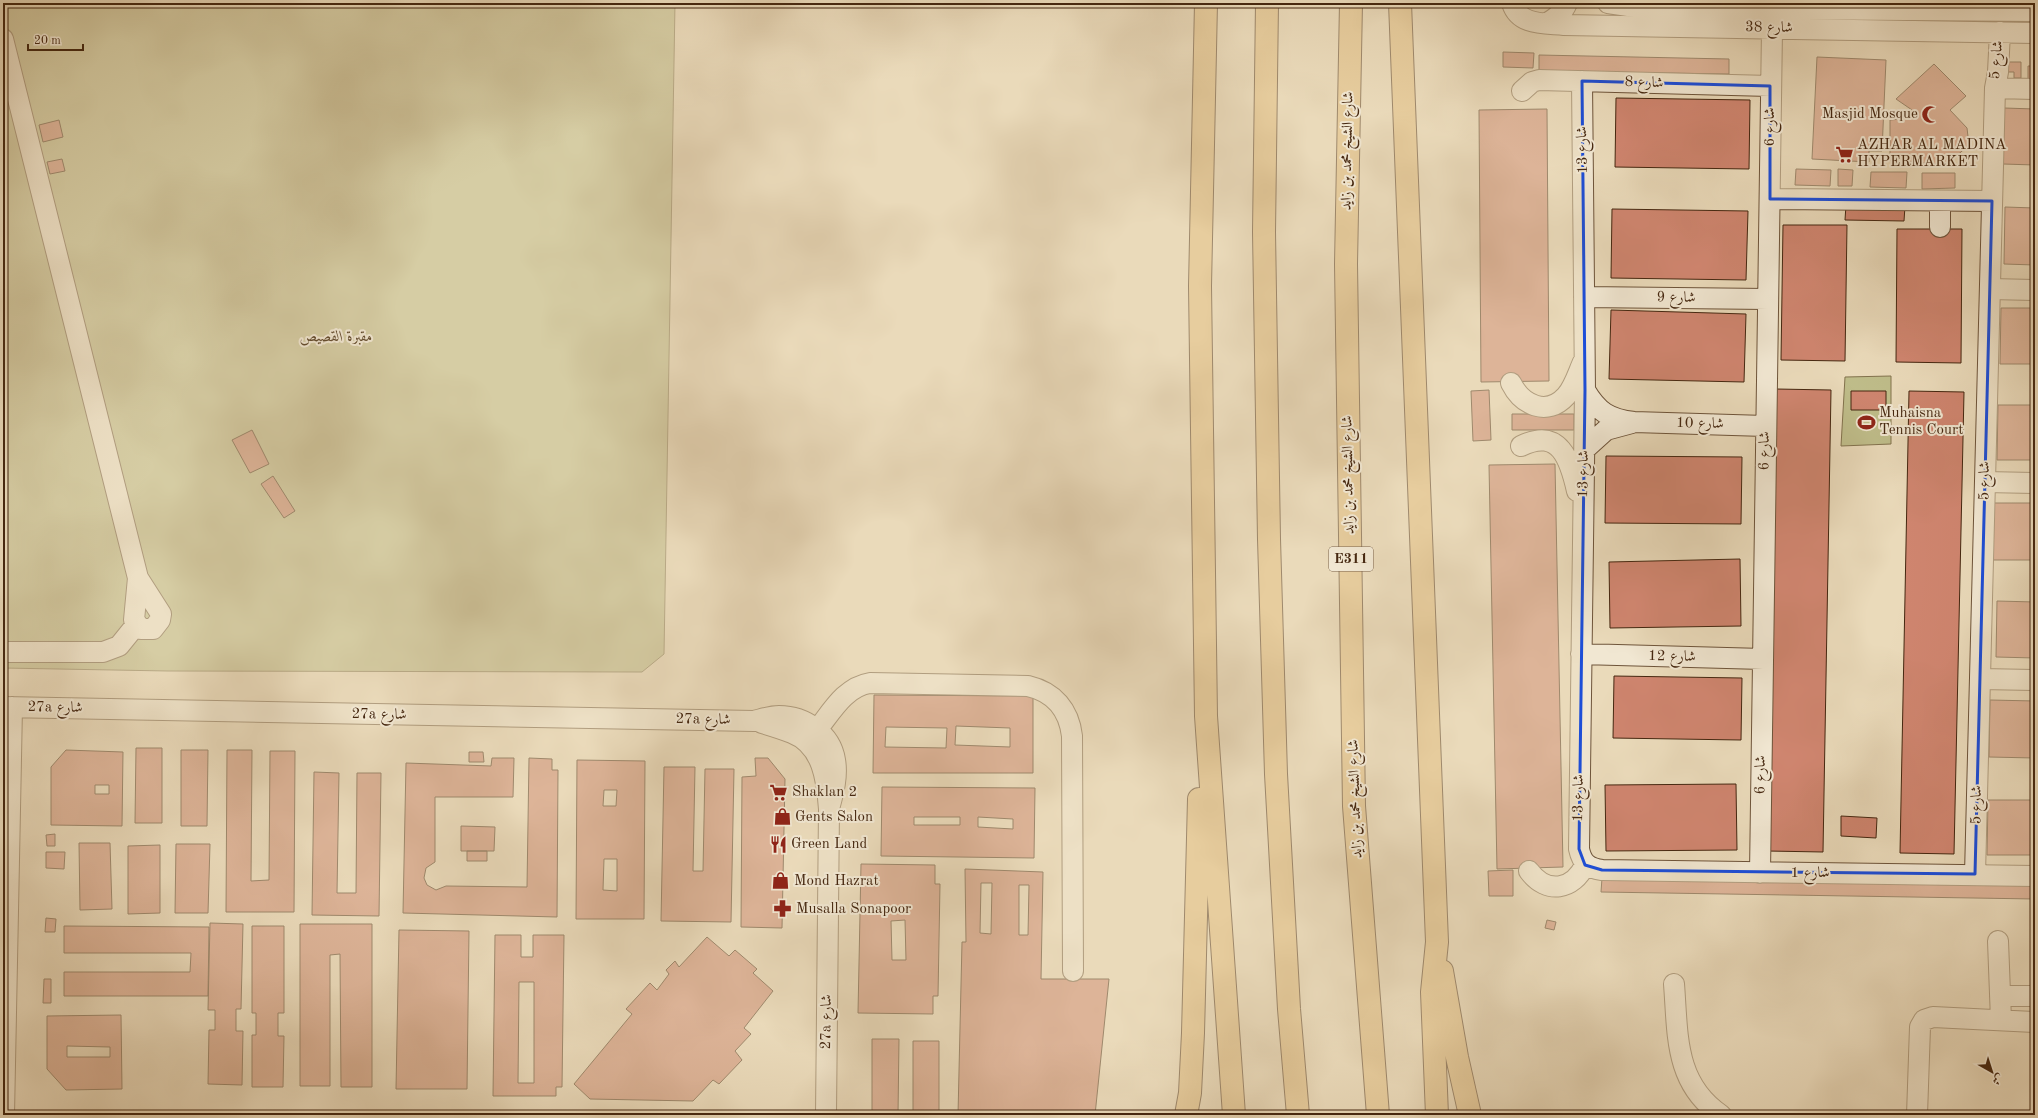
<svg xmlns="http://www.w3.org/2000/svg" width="2038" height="1118" font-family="'Old Standard TT',Amiri,serif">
	<rect width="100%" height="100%" fill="#eadaba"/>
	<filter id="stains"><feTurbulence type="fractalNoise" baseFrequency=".005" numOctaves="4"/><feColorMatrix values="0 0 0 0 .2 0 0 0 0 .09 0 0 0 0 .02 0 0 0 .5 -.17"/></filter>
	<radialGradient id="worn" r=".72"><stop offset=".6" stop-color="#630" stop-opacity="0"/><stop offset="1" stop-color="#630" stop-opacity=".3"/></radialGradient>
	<!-- green -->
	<path fill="#bfbd8a" stroke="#82724d" d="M3,3H675L664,654L642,672L168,671L3,668Z
		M1891,376V444L1841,446L1845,377Z"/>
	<!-- building -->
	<path fill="#cf856f" stroke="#452710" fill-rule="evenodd" d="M1503,52L1534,53L1533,68L1503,67Z
		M1539,55L1729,59V74L1539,71Z
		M1817,57L1886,60L1882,151H1869V162L1812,159Z
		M2007,62H2021V78H2014V72H2007Z
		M1934,64L1966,96L1950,110L1967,128L1969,145L1946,165L1890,160V120L1902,119L1912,110L1896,99Z
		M2028,66H2035V81H2028Z
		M1616,98L1750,100L1749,169L1615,167Z
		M2004,108L2035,109V165L2003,164Z
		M1547,109L1549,381L1481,382L1479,110Z
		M59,120L63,137L43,142L39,125Z
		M62,159L65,171L50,174L47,162Z
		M1796,169L1831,170L1830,186L1795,185Z
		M1838,169L1853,170L1852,186H1838Z
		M1871,172H1907L1906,188L1870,187Z
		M1922,173H1955V188L1922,189Z
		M1846,205L1905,206L1904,221L1845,220Z
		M2005,207L2035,208V265L2004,264Z
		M1612,209L1748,211L1746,280L1611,278Z
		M1783,225H1847L1845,361L1781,360Z
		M1897,229H1962L1961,363L1896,362Z
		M2001,308H2035V364H2000Z
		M1611,310L1746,314L1744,382L1609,379Z
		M1776,389L1831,390L1823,852L1767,851Z
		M1489,390L1491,440L1473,441L1471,391Z
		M1851,391H1886V410H1851Z
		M1909,391L1964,392L1954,854L1900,853Z
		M1998,405H2035V460H1997Z
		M1512,414H1574V430H1512Z
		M252,430L269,464L250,473L232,440Z
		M1606,456L1742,457L1741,524L1605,523Z
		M1555,464L1563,867L1497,869L1489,465Z
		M273,476L295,511L284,518L261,484Z
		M1993,503H2035V560H1992Z
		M1740,559L1741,626L1610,628L1609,562Z
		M1997,601L2035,602V658L1996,657Z
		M1614,676L1742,678L1741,740L1613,738Z
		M874,695L1033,696V773H873ZM956,726L1010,728V747L955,745ZM886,727L947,728L946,748L885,747Z
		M1990,700L2035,701V758L1989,757Z
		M136,748H162V823H135Z
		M66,750L123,752L122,826L51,825V767ZM95,785H109V794H95Z
		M181,750H208L207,826H181Z
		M227,750H252L251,881L269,880L270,751H295L294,912H226Z
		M469,752H483L484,762H469Z
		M492,758H514L513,797H435V862L426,868L424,878L427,885L436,890L446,886L527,887L529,758L552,759V770H558L557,917L403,913L406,763L491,766Z
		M755,758H768L785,779L782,928L741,927L742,777L756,776Z
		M577,760L645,761L644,919H576ZM604,790H617L616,806H603ZM604,859H617V891L603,890Z
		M664,767H695L693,871H703L705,769H734L731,922L661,921Z
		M314,772L339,773L337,893H356L357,773H381L379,916L312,915Z
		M1736,784L1737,850L1606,851L1605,785Z
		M882,787L1035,788L1034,858L881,856ZM914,817H960V825H914ZM978,817L1013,819V829L978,827Z
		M1988,800H2035V855H1987Z
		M1841,816L1877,818L1876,838L1841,836Z
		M461,826L495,827L494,851H461Z
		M55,834V846H47L46,835Z
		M79,843H110L112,909L80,910Z
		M176,844H210L208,913H175Z
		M160,845V913L128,914V846Z
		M467,851H487V861H467Z
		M46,852H65L64,869L46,868Z
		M861,864L935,865V884H940L938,996H933V1014L858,1013ZM905,920L906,960H892L891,921Z
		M965,869L1043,872L1041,979H1109L1095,1115H958L962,942H966ZM981,883H992L991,934L980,933ZM1019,885H1029L1028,935H1019Z
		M1513,870V896H1489L1488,871Z
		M1602,878L2035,885V899L1601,892Z
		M2032,917H2035V930H2033Z
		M46,918L56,919L55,932H45Z
		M1547,920L1556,922L1554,930L1545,928Z
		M210,923L243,924L241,1009H236V1031H243L242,1085L208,1084L209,1030H215V1010H208Z
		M300,924H372V1087H341L340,954L330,955V1086H300Z
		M64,926L209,927L208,996H64V972H190L191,953H64Z
		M252,926H284V1013H278V1036H284L283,1087H252V1035H256V1013H252Z
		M399,930L469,931L467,1089H396Z
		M495,935H521V957H533V935H564L562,1087H556V1096H493ZM519,982H534V1083H518Z
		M707,937L729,956L735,950L757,969L753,973L773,991L744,1028L751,1034L735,1051L742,1060L719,1084L713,1080L693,1101L590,1099L574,1084L632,1014L626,1009L650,983L657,990L669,974L666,970L675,961L679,967Z
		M44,979H51V1003H43Z
		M121,1015L122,1089L66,1090L47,1069V1016ZM67,1046L110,1047V1057H67Z
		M872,1039H899L898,1115H872Z
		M913,1041H939V1115H913Z"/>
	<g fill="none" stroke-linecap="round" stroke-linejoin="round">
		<defs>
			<path id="minor" d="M1512,3C1519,26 1545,23 1564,25L2035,33
				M1608,3L1642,8L2035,11
				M1547,23C1556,18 1563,13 1567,3
				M3,39L138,578
				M1582,81L1585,390L1579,849C1582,863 1588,868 1602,870L2035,876
				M1995,88L2035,89
				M1522,91L1532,82L1539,80L1770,86
				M1770,199L1992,201
				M1940,227V201
				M1990,289L2035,290
				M1584,297L1767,299
				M1511,383C1522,405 1547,417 1566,396C1574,387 1578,373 1583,362
				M1585,390C1598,412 1609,419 1634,422L1765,426
				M1521,446C1560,427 1570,460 1577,491
				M1585,449L1606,430L1632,423
				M1985,482L2035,483
				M138,578L161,614L160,620L153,629H141L134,620Z
				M3,652H103L119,646L136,625
				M1581,654L1763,659
				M1980,679L2035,680
				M3,707L754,721C762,719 770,716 779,716C805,716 831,734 835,760C838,777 833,794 829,809
				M762,723C772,726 782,729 792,733C823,745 827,781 829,809L826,1115
				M817,730C832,711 845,687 870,683L1028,686C1054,692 1069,710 1072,736L1073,971
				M1529,871C1547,895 1573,890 1585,865
				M1760,873L1772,29
				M1975,874L1995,88L1998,72L2000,32
				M1998,941L2001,1020
				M1674,984C1678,1034 1674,1083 1721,1115
				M2000,996H2035
				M4,1115L12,707
				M1917,1115L1920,1027L1924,1020L1933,1017L2035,1022"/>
			<path id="highway" d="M1206,3L1200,286L1206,716L1234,1115
				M1267,3L1264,232L1269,539L1276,774L1289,1009L1298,1115
				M1351,3L1346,264L1354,806L1378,1115
				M1400,3L1437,942L1432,992L1437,1115
				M1442,971L1457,1057L1470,1115
				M1186,1115L1190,1093L1193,1033L1199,799"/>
		</defs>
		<!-- minor casing -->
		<use href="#minor" stroke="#6e543a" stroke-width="22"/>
		<!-- highway casing -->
		<use href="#highway" stroke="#452710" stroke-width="24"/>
		<!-- minor -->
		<use href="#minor" stroke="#f1e7d2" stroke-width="20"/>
		<!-- highway -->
		<use href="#highway" stroke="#e5bd7d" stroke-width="22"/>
	</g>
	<!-- marked area -->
	<path d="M0 0H2038V1118H0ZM1582,81L1770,86V199L1992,201L1975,874L1602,870L1585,865L1579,849L1585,390Z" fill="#eadaba" fill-opacity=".55" fill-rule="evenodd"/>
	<path fill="none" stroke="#1d4ed8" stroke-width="3" stroke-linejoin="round" d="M1582,81L1770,86V199L1992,201L1975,874L1602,870L1585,865L1579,849L1585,390Z"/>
	<!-- icons -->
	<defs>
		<symbol id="mosque-bare" viewBox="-9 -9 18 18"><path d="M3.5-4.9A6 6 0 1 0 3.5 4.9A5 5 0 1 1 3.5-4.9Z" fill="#8f2418" stroke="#f1e7d2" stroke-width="2.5" paint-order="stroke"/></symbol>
		<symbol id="supermarket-bare" viewBox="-9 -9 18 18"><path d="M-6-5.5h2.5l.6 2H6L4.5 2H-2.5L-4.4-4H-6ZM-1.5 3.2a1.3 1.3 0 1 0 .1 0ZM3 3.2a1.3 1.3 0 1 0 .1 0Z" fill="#8f2418" stroke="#f1e7d2" stroke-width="2.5" paint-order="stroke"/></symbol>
		<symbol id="stadium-bare" viewBox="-9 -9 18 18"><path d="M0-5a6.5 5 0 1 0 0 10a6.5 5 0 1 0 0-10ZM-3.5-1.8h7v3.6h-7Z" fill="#8f2418" stroke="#f1e7d2" stroke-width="2.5" paint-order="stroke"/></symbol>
		<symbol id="shop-bare" viewBox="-9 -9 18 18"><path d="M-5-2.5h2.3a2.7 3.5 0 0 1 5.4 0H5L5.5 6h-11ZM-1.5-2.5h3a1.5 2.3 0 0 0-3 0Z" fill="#8f2418" stroke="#f1e7d2" stroke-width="2.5" paint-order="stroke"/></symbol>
		<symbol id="restaurant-bare" viewBox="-9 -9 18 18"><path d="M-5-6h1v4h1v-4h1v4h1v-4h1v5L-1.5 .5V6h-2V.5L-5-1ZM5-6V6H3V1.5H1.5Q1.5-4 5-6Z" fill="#8f2418" stroke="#f1e7d2" stroke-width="2.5" paint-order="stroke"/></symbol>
		<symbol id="pharmacy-bare" viewBox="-9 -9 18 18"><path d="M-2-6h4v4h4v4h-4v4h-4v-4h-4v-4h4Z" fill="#8f2418" stroke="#f1e7d2" stroke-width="2.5" paint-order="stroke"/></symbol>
	</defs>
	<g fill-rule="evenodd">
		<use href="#mosque-bare" x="1918" y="102" width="25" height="25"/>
		<use href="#supermarket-bare" x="1832" y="142" width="25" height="25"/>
		<use href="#stadium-bare" x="1854" y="410" width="25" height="25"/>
		<use href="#supermarket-bare" x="766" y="780" width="25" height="25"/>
		<use href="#shop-bare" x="770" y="804" width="25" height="25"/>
		<use href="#restaurant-bare" x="766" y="832" width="25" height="25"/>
		<use href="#shop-bare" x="768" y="868" width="25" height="25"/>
		<use href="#pharmacy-bare" x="770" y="896" width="25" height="25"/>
	</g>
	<g text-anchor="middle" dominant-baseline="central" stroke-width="4" stroke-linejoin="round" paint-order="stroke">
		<!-- shield labels -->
		<rect fill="#f1e7d2" stroke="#79614a" stroke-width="1" x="1329" y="547" width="44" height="24" rx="3"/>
		<g font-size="14" font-weight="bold" fill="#452710">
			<text x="1351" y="559">E311</text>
		</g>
		<!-- street labels -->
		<g font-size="15" fill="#452710" stroke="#f1e7d2">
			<text transform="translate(1769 28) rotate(1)">شارع 38</text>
			<text transform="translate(1997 60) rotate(-85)">شارع 5</text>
			<text transform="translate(1644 83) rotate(2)">شارع 8</text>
			<text transform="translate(1770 127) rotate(-90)">شارع 6</text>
			<text transform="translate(1583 150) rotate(-91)">شارع 13</text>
			<text transform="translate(1348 151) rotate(-89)">شارع الشيخ محمد بن زايد</text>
			<text transform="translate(1676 298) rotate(1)">شارع 9</text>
			<text transform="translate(1700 424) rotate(1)">شارع 10</text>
			<text transform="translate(1765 451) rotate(-89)">شارع 6</text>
			<text transform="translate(1584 474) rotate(-89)">شارع 13</text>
			<text transform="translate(1349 475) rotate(-91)">شارع الشيخ محمد بن زايد</text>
			<text transform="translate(1985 481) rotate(-89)">شارع 5</text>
			<text transform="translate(1672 657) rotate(1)">شارع 12</text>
			<text transform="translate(55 708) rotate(1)">27a شارع</text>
			<text transform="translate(379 715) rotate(1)">27a شارع</text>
			<text transform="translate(703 720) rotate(1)">27a شارع</text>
			<text transform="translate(1761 775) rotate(-89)">شارع 6</text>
			<text transform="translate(1579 798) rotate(-89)">شارع 13</text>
			<text transform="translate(1356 799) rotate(-92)">شارع الشيخ محمد بن زايد</text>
			<text transform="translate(1977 805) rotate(-89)">شارع 5</text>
			<text x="1810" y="873">شارع 1</text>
			<text transform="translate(827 1022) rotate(-89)">27a شارع</text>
		</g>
		<!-- poi labels -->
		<g font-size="15" fill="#452710" stroke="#f1e7d2" text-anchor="start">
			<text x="1918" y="114" text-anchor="end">Masjid Mosque</text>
			<text x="1857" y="145">AZHAR AL MADINA<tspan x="1857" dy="17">HYPERMARKET</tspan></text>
			<text x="1879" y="413">Muhaisna<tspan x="1879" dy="17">Tennis Court</tspan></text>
			<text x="792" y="792">Shaklan 2</text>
			<text x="795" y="817">Gents Salon</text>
			<text x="791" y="844">Green Land</text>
			<text x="794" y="881">Mond Hazrat</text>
			<text x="796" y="909">Musalla Sonapoor</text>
		</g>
		<!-- park labels -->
		<g font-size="15" font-style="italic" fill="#644c2e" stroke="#f1e7d2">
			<text x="336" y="337">مقبرة القصيص</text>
		</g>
	</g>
	<!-- margin -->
	<rect width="2038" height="1118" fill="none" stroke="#eadaba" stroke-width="16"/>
	<rect x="4" y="4" width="2030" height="1110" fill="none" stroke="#452710" stroke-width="2"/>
	<rect x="8" y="8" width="2022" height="1102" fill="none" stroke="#452710"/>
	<!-- north arrow -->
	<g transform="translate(1992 1072) rotate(141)" stroke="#f1e7d2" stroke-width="3" paint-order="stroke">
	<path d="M0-3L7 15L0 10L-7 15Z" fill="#452710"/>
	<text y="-6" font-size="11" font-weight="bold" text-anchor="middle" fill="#452710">ش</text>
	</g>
	<!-- scale -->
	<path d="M28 44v6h55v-6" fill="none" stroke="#452710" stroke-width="2"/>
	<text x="34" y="44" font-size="12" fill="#452710" stroke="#f1e7d2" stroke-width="3" paint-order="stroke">20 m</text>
	<rect width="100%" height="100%" filter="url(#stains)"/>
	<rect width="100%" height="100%" fill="url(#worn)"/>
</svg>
